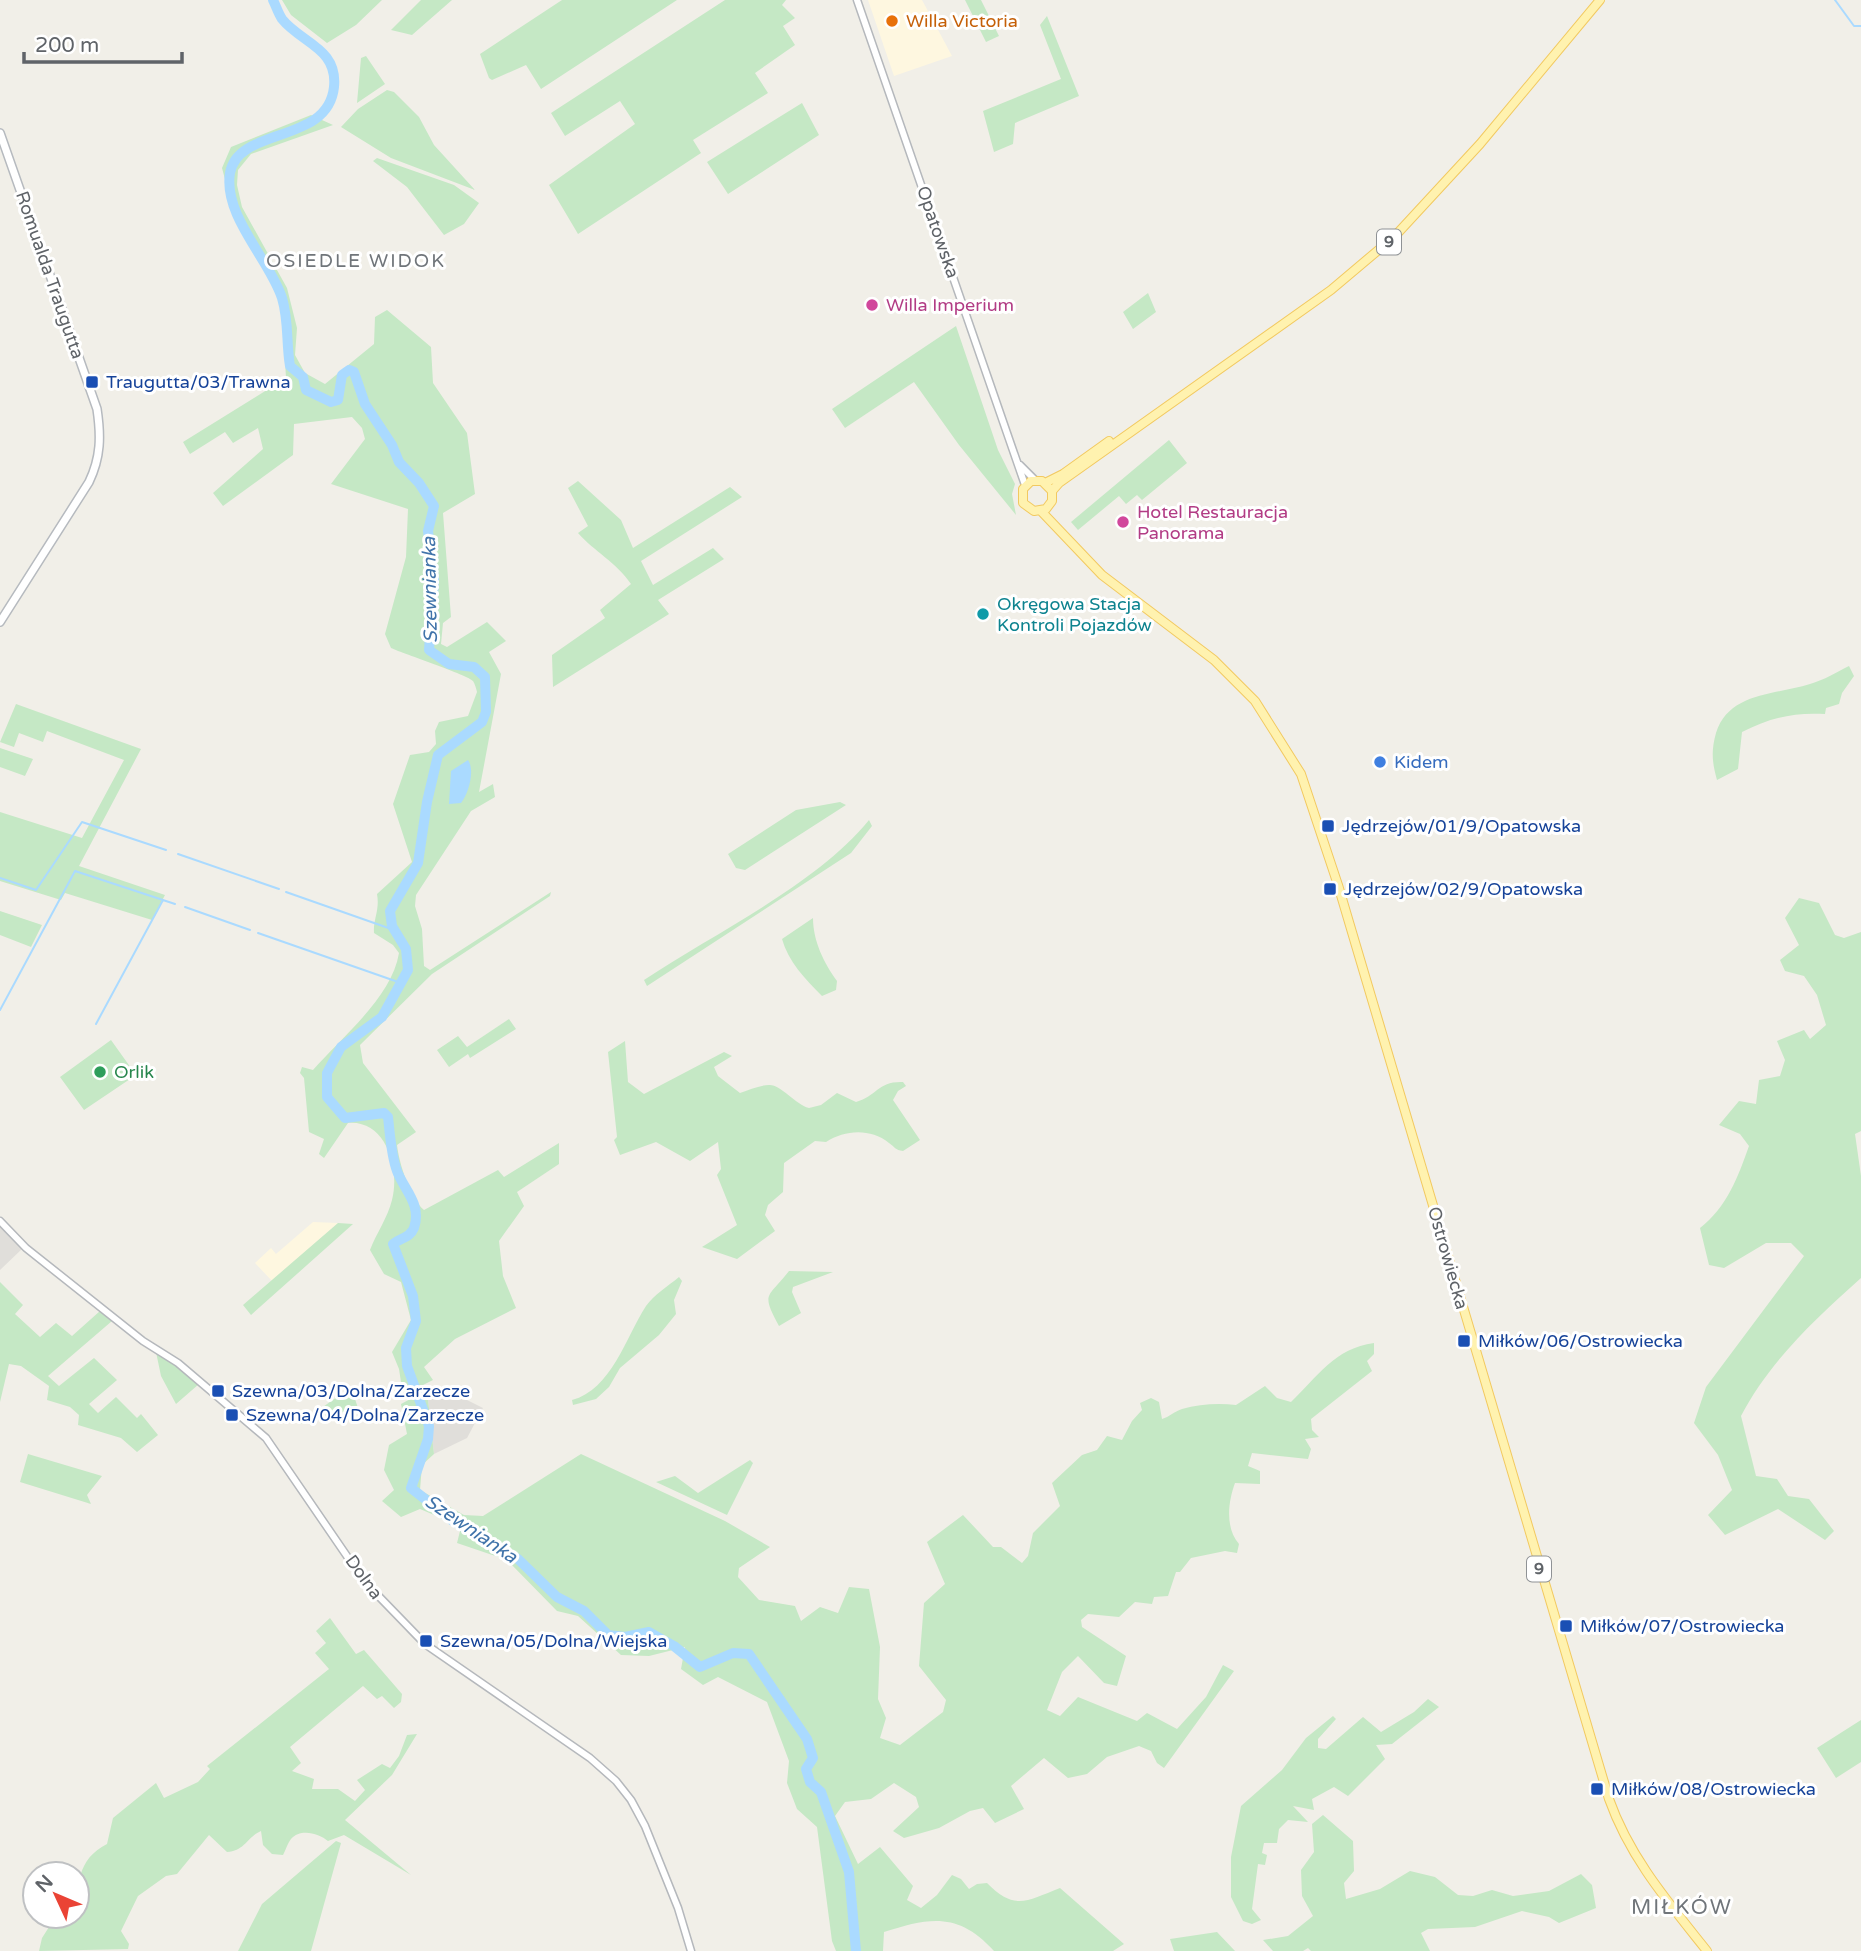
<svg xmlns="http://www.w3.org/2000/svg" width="1861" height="1951" font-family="'Varela Round',sans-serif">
	<rect width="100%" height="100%" fill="#f1efe8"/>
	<!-- commercial -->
	<path fill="#fef7e0" d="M868,0H922L952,56L894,76Z
		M313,1222L338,1223L272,1281L255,1263L271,1248L276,1254Z"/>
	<!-- industrial -->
	<path fill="#e0deda" d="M0,1225L22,1249L0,1270Z
		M437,1385L483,1408L467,1438L434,1454L427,1390Z"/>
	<!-- green -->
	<path fill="#c5e8c5" d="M282,0H382L356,25L327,43L291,15Z
		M421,0H452L412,35L391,30Z
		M562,0H677L541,89L526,65L492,80L489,78L480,54Z
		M725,0H786L782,5L795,18L783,26L795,45L755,73L768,93L693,140L701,153L578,234L549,185L635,124L620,101L565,136L551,113Z
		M965,0H981L999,36L986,42Z
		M1047,16L1079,96L1015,123L1013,144L994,152L983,111L1061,79L1040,25Z
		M366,56L385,84L357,103L361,58Z
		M387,90L394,92L419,117L434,145L475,190L391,158L341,127L358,109Z
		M802,103L819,135L728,194L707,162Z
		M311,115L333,125L251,154L238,170L237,185L242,207L287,288L297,328L295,355L305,373L325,384L374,344L375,317L387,310L431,347L433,383L467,433L475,494L443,513L451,617L443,623L441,644L447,647L487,622L506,641L489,652L501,674L479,792L493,784L495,797L471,811L416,895L415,906L422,929L424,966L430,970L551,892L550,896L432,974L360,1045L363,1063L416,1132L397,1145C399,1163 410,1198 424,1210L498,1170L504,1177L559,1143V1164L517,1192L524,1206L499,1241L503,1276L516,1308L455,1339L424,1367L433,1380L403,1395L399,1369L392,1352L411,1320L401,1282L384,1274L370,1250C376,1234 388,1217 392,1200C400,1170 387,1120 348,1123L324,1158L319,1154L324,1139L309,1132L304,1078L300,1073L302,1067L313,1070C342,1037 392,997 399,953L393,945L374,933C373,919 380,910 377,894L412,862L393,804L410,755L429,752L436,744L435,731L439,722L468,716L477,692C476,688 475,684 473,681C468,675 404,654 391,648L385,634L406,557L408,509L331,484L365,439L362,428L352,417L294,424L293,455L223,506L213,493L263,449L258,428L233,443L225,432L190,454L183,442L286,378L282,309L275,287L234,213L222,168L231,147Z
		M377,158L454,185L479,203L464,224L444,235L407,187L373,161Z
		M1148,293L1156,312L1133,329L1123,312Z
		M956,326L998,450L1015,484L1012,494L1016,515L959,445L914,382L845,428L832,409Z
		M1169,440L1187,463L1142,500L1137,495L1126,504L1119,496L1078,530L1071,522Z
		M578,481L621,520L633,548L730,487L742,497L641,561L653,585L713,548L724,559L658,600L669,614L553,687L552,655L605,618L600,610L631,584C616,562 595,552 578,533L588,526L568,488Z
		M1849,666L1854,676L1842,693L1839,704L1826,708L1825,714C1794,712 1769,718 1742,732L1738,769L1717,780C1712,762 1711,751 1716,733C1729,692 1775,695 1810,684C1824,680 1837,672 1849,666Z
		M16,704L141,749L79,866L165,895L152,920L65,893L61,900L0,881V812L82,838L124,760L47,731L43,742L19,733L14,747L0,742Z
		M0,748L33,759L25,776L0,767Z
		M840,802L846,805L745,870L736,868L728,854L796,810Z
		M869,820L872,826L851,853L647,986L644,980C714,933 815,886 869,820Z
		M1799,898L1819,903L1835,935L1844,938L1861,932V1131L1855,1134L1861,1176V1278C1816,1318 1769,1362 1741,1416L1756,1476L1777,1479L1788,1496L1809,1499L1834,1531L1825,1540L1778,1509L1725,1535L1708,1515L1732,1490L1718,1455L1694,1423L1706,1387L1804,1256L1791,1243H1766L1724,1268L1709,1265L1700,1228C1727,1207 1738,1177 1749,1146L1740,1134L1719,1125L1739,1101L1756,1104L1759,1080L1780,1076L1785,1060L1777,1041L1804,1030L1810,1039L1826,1025L1817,995L1804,976L1785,971L1780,960L1799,945L1785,918Z
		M0,911L42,925L31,947L0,935Z
		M813,918C813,941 824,963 837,981L836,990L822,996C805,979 788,961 782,939Z
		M509,1019L516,1029L470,1058L468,1054L449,1067L437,1050L458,1036L467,1047Z
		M111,1040L136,1075L84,1110L60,1077Z
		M625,1041L628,1082L644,1094L724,1052L732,1056L714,1067L718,1076L740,1093C749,1090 760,1085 769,1085C780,1084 795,1104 809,1108L821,1105L837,1093L856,1102C877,1096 878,1081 903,1082L906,1086L898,1091L893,1100L920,1140L903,1151C895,1150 895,1147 889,1143C870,1128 845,1130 826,1142L815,1141L784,1163L783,1192L768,1205L765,1215L775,1231L737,1259L702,1247L737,1225L717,1175L721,1169L718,1142L690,1161L656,1142L620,1155L614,1140L617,1137L608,1052Z
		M338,1223L353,1224L251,1315L243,1305Z
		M789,1271L833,1272L793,1287L792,1292L801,1313L779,1326C761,1292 767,1299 789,1271Z
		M679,1277L682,1281L674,1300L676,1314L659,1335L620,1368L609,1387L596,1399L573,1405L572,1400C611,1390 626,1337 646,1306C654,1295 668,1286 679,1277Z
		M0,1282L23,1305L15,1314L40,1337L56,1323L72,1336L100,1311L112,1321L48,1376L59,1386L94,1358L117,1380L89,1404L98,1413L116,1397L137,1418L141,1414L158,1435L137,1452L121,1438L78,1425L79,1415L70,1407L47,1400L49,1386L21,1366L9,1364L0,1402Z
		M1374,1343V1354L1367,1361L1372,1371L1311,1419L1312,1430L1319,1437L1305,1439L1311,1449L1308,1459L1252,1453L1248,1466L1260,1471V1484L1235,1483C1228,1502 1225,1528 1239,1544L1237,1553L1225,1551L1191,1558L1180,1572H1176L1168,1596L1154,1597L1152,1604L1135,1602L1119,1617L1088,1614L1081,1620L1082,1627L1126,1656L1117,1686L1104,1683L1078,1656L1062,1672L1047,1710L1060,1716L1078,1697L1137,1721L1147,1713L1177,1729L1206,1697L1223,1665L1234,1671L1164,1768L1157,1763L1151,1751L1139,1746L1107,1757L1087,1774L1068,1778L1044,1758L1011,1786L1024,1809L995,1823L983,1808L970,1811L939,1828L904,1838L893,1831L919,1807L916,1797L894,1783L871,1799L845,1802L835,1816L858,1864L880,1847L913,1886L907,1900L921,1908L937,1895L952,1875L961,1879L969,1889L977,1884L987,1883C1014,1911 1027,1901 1060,1888L1124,1944L1113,1951H994C959,1912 930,1917 884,1932L883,1951H836L832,1941L817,1827L797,1809L787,1783L789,1761L767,1702L718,1677L703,1685L681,1669L685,1647L649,1656L621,1655L578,1616L557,1611L507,1560L457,1543L460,1531L439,1517L420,1509L401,1517L382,1501L394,1490L384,1470L389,1445L407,1434L401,1404L427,1390L434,1454L422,1465L420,1490L464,1515L483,1516L581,1454L725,1521L770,1547L739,1568L738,1577L759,1600L795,1606L801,1621L820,1607L838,1613L849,1587L869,1589L880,1647L878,1699L886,1718L880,1738L900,1745L943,1712L946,1700L919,1666L924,1603L945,1584L927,1542L963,1515L993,1547H1001L1022,1563L1028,1556L1033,1533L1060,1506L1052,1483L1082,1455L1097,1450L1107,1436L1122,1440L1132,1421L1142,1410L1140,1403L1151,1398L1159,1402L1162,1419C1169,1417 1175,1411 1182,1409C1199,1404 1219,1403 1236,1405L1265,1386L1277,1398L1291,1402C1317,1377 1335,1348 1374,1343Z
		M156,1352L181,1368L199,1384L176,1404L161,1376Z
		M351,1387L358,1408L299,1424Z
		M28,1454L102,1476L87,1495L91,1504L20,1482Z
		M750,1460L753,1463L727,1515L656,1482L675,1476L698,1493Z
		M330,1618L356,1654L364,1650L402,1694L401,1702L394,1708L382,1696L377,1699L363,1686L290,1747L301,1763L292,1771L314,1779L312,1789H338L355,1801L365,1790L357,1780L382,1764L390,1768L399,1756L407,1735L417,1734L392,1775L345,1820L411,1875L344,1835L328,1841C319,1833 300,1828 291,1839C287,1844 286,1850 283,1855L272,1854L263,1845L261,1831C247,1837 245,1851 227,1852L209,1835L177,1874L166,1876L138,1896L121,1931L129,1944L128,1949L39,1951L42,1938L56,1916H77C77,1886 77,1859 107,1844L113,1818L156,1783L164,1798L198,1782L210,1769L207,1766L329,1669L315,1653L326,1643L316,1631Z
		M1428,1699L1439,1707L1392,1744L1376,1745L1385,1759L1348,1796L1334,1787L1312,1799L1314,1810L1293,1806L1308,1822L1288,1820L1279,1829L1277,1843H1264L1262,1853L1267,1855L1265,1865L1258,1864L1252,1909L1261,1920L1252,1924L1243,1921L1231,1897V1857L1241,1806L1282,1770L1306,1738L1333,1716L1336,1719L1318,1739V1748L1326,1749L1363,1717L1381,1732L1414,1712Z
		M1861,1720V1762L1836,1778L1817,1748Z
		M1323,1815L1353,1841L1354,1871L1344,1883L1346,1899L1380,1889L1410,1871L1435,1877L1458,1895L1473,1896L1492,1890L1513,1896L1549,1891L1581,1874L1592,1885L1596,1908L1559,1923L1549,1917L1522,1911L1475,1927L1428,1929L1421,1933L1430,1951H1311L1308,1948L1303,1951H1273L1263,1940L1288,1936L1313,1916L1302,1896L1301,1870L1314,1852L1312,1824Z
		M336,1841L341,1843L311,1951H238L262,1904Z
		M1217,1932L1235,1951H1174L1170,1939Z"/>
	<!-- water -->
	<path fill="#aadaff" d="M468,760C475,770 469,793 461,803L449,804L451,771Z"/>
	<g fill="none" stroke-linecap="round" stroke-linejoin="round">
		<!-- stream -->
		<path stroke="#aadaff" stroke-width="2" d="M1835,0L1854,26H1861
			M178,854L279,889
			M0,878L36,890L82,822L166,850
			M286,892L394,930
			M185,907L250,930
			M258,933L401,983
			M0,1010L75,871L175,904
			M96,1024L163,900"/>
		<!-- river -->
		<path stroke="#aadaff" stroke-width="10" d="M273,0C276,6 278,13 282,19C301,43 338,48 334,87C328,145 238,126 230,173C223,216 270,260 282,298C289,321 286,343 290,366L303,377L306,390L331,402L338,400L342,375L349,370L354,372L365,404L392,445L399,462L419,483L434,506L428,531L434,580L429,650L449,664L474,667L485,677L486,712L482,722L438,755L427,802L418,863L390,911L392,926L406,949L408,970L382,1017L341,1047L327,1073V1097L345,1118L384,1113L388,1117C390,1134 391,1155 397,1171C404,1190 422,1204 414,1228C410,1238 400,1238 393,1244L413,1296L416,1321L406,1348L407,1366L429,1426L428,1439L411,1488L453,1521L518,1559L557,1597L584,1611L608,1635L625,1637L649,1632L674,1646L700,1667L733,1653L749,1654L807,1739L813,1758L806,1769L810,1782L821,1792L849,1872L856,1951"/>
		<defs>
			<path id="tertiary" d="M857,0L1025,485
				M1020,465L1035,480
				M0,1221L26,1248L143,1341L178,1363L266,1438L364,1581L425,1644L590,1758L616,1781L631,1800L645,1826L678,1908L691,1951"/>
			<path id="secondary" d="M0,133L97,409C101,436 101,457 89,482L0,622"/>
			<path id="primary" d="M1045,483L1063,474L1109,441
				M1052,491L1042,481H1031L1023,489V503L1034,511L1046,509L1052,501V491L1059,483L1331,290L1395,236L1480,144L1600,0
				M1041,511L1102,575L1214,660L1255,701L1301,774L1338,885L1609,1799C1630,1858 1668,1902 1707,1951"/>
		</defs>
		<!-- tertiary casing -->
		<use href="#tertiary" stroke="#b5b8bc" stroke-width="9"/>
		<!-- secondary casing -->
		<use href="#secondary" stroke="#b6babf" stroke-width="10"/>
		<!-- primary casing -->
		<use href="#primary" stroke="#f2c960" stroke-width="10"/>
		<!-- tertiary -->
		<use href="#tertiary" stroke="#fff" stroke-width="6"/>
		<!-- secondary -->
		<use href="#secondary" stroke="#fff" stroke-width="7"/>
		<!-- primary -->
		<use href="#primary" stroke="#fff2af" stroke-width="8"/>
	</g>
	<!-- markers -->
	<circle fill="#e8710a" stroke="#fff" stroke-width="2.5" cx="892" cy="21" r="7"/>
	<g fill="#d1479c" stroke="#fff" stroke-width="2.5">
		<circle cx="872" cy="305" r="7"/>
		<circle cx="1123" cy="522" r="7"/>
	</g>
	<g fill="#1a4fb4" stroke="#fff" stroke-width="2.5">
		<rect x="85" y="375" width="14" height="14" rx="3.5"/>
		<rect x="1321" y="819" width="14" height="14" rx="3.5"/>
		<rect x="1323" y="882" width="14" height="14" rx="3.5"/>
		<rect x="1457" y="1334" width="14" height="14" rx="3.5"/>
		<rect x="211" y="1384" width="14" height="14" rx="3.5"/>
		<rect x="225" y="1408" width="14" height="14" rx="3.5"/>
		<rect x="1559" y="1619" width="14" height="14" rx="3.5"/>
		<rect x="419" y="1634" width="14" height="14" rx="3.5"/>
		<rect x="1590" y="1782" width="14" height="14" rx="3.5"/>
	</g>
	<circle fill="#0f9aa8" stroke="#fff" stroke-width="2.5" cx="983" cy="614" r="7"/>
	<circle fill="#3f7fe0" stroke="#fff" stroke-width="2.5" cx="1380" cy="762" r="7"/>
	<circle fill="#2e9e5b" stroke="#fff" stroke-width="2.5" cx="100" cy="1072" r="7"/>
	<g text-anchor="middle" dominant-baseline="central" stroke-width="6" stroke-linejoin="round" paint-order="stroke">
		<!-- shield labels -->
		<g fill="#fff" stroke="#8f9295" stroke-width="2">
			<rect x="1377" y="229.5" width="24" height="25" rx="5"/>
			<rect x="1527" y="1556.5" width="24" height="25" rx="5"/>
		</g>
		<g font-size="16" font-weight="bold" fill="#5f6368">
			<text x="1389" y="242">9</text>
			<text x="1539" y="1569">9</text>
		</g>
		<!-- food labels -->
		<g font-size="18" fill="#c56008" stroke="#fff" text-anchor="start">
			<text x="906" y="21">Willa Victoria</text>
		</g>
		<!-- street labels -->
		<g font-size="18" fill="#5f6368" stroke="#fff">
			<text transform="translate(938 232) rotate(71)">Opatowska</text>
			<text transform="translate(50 275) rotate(71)">Romualda Traugutta</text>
			<text transform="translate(1448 1258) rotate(74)">Ostrowiecka</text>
			<text transform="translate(364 1577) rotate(54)">Dolna</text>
		</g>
		<!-- hotel labels -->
		<g font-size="18" fill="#b23c85" stroke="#fff" text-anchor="start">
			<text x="886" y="305">Willa Imperium</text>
			<text x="1137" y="512">Hotel Restauracja<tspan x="1137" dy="21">Panorama</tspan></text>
		</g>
		<!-- transit labels -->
		<g font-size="18" fill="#164399" stroke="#fff" text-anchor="start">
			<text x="106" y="382">Traugutta/03/Trawna</text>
			<text x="1342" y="826">Jędrzejów/01/9/Opatowska</text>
			<text x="1344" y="889">Jędrzejów/02/9/Opatowska</text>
			<text x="1478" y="1341">Miłków/06/Ostrowiecka</text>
			<text x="232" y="1391">Szewna/03/Dolna/Zarzecze</text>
			<text x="246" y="1415">Szewna/04/Dolna/Zarzecze</text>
			<text x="1580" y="1626">Miłków/07/Ostrowiecka</text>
			<text x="440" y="1641">Szewna/05/Dolna/Wiejska</text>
			<text x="1611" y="1789">Miłków/08/Ostrowiecka</text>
		</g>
		<!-- culture labels -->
		<g font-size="18" fill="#0d838f" stroke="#fff" text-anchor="start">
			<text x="997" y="604">Okręgowa Stacja<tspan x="997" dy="21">Kontroli Pojazdów</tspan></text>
		</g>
		<!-- shop labels -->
		<g font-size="18" fill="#366cbe" stroke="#fff" text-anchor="start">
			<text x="1394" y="762">Kidem</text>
		</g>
		<!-- leisure labels -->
		<g font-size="18" fill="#27864d" stroke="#fff" text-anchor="start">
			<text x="114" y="1072">Orlik</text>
		</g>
		<!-- neighbourhood labels -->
		<g font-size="19" letter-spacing="2" fill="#70757a" stroke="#fff">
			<text x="356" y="261">OSIEDLE WIDOK</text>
		</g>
		<!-- water labels -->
		<g font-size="19" font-style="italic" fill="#4174aa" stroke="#fff">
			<text transform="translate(430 590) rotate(-91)">Szewnianka</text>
			<text transform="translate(471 1529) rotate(34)">Szewnianka</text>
		</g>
		<!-- quarter labels -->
		<g font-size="21" letter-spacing="2" fill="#70757a" stroke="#fff">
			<text x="1682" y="1907">MIŁKÓW</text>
		</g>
	</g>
	<!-- north arrow -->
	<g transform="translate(56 1895) rotate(314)"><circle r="33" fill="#ffffff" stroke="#bfc1c3" stroke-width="2"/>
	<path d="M0-5L12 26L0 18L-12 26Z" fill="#ea4335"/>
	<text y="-10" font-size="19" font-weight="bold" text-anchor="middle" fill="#5f6368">N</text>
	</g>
	<!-- scale -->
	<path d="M24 52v10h158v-10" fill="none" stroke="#5f6368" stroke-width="3.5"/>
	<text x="35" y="52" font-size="21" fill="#5f6368" stroke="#ffffff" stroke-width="5" paint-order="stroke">200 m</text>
</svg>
